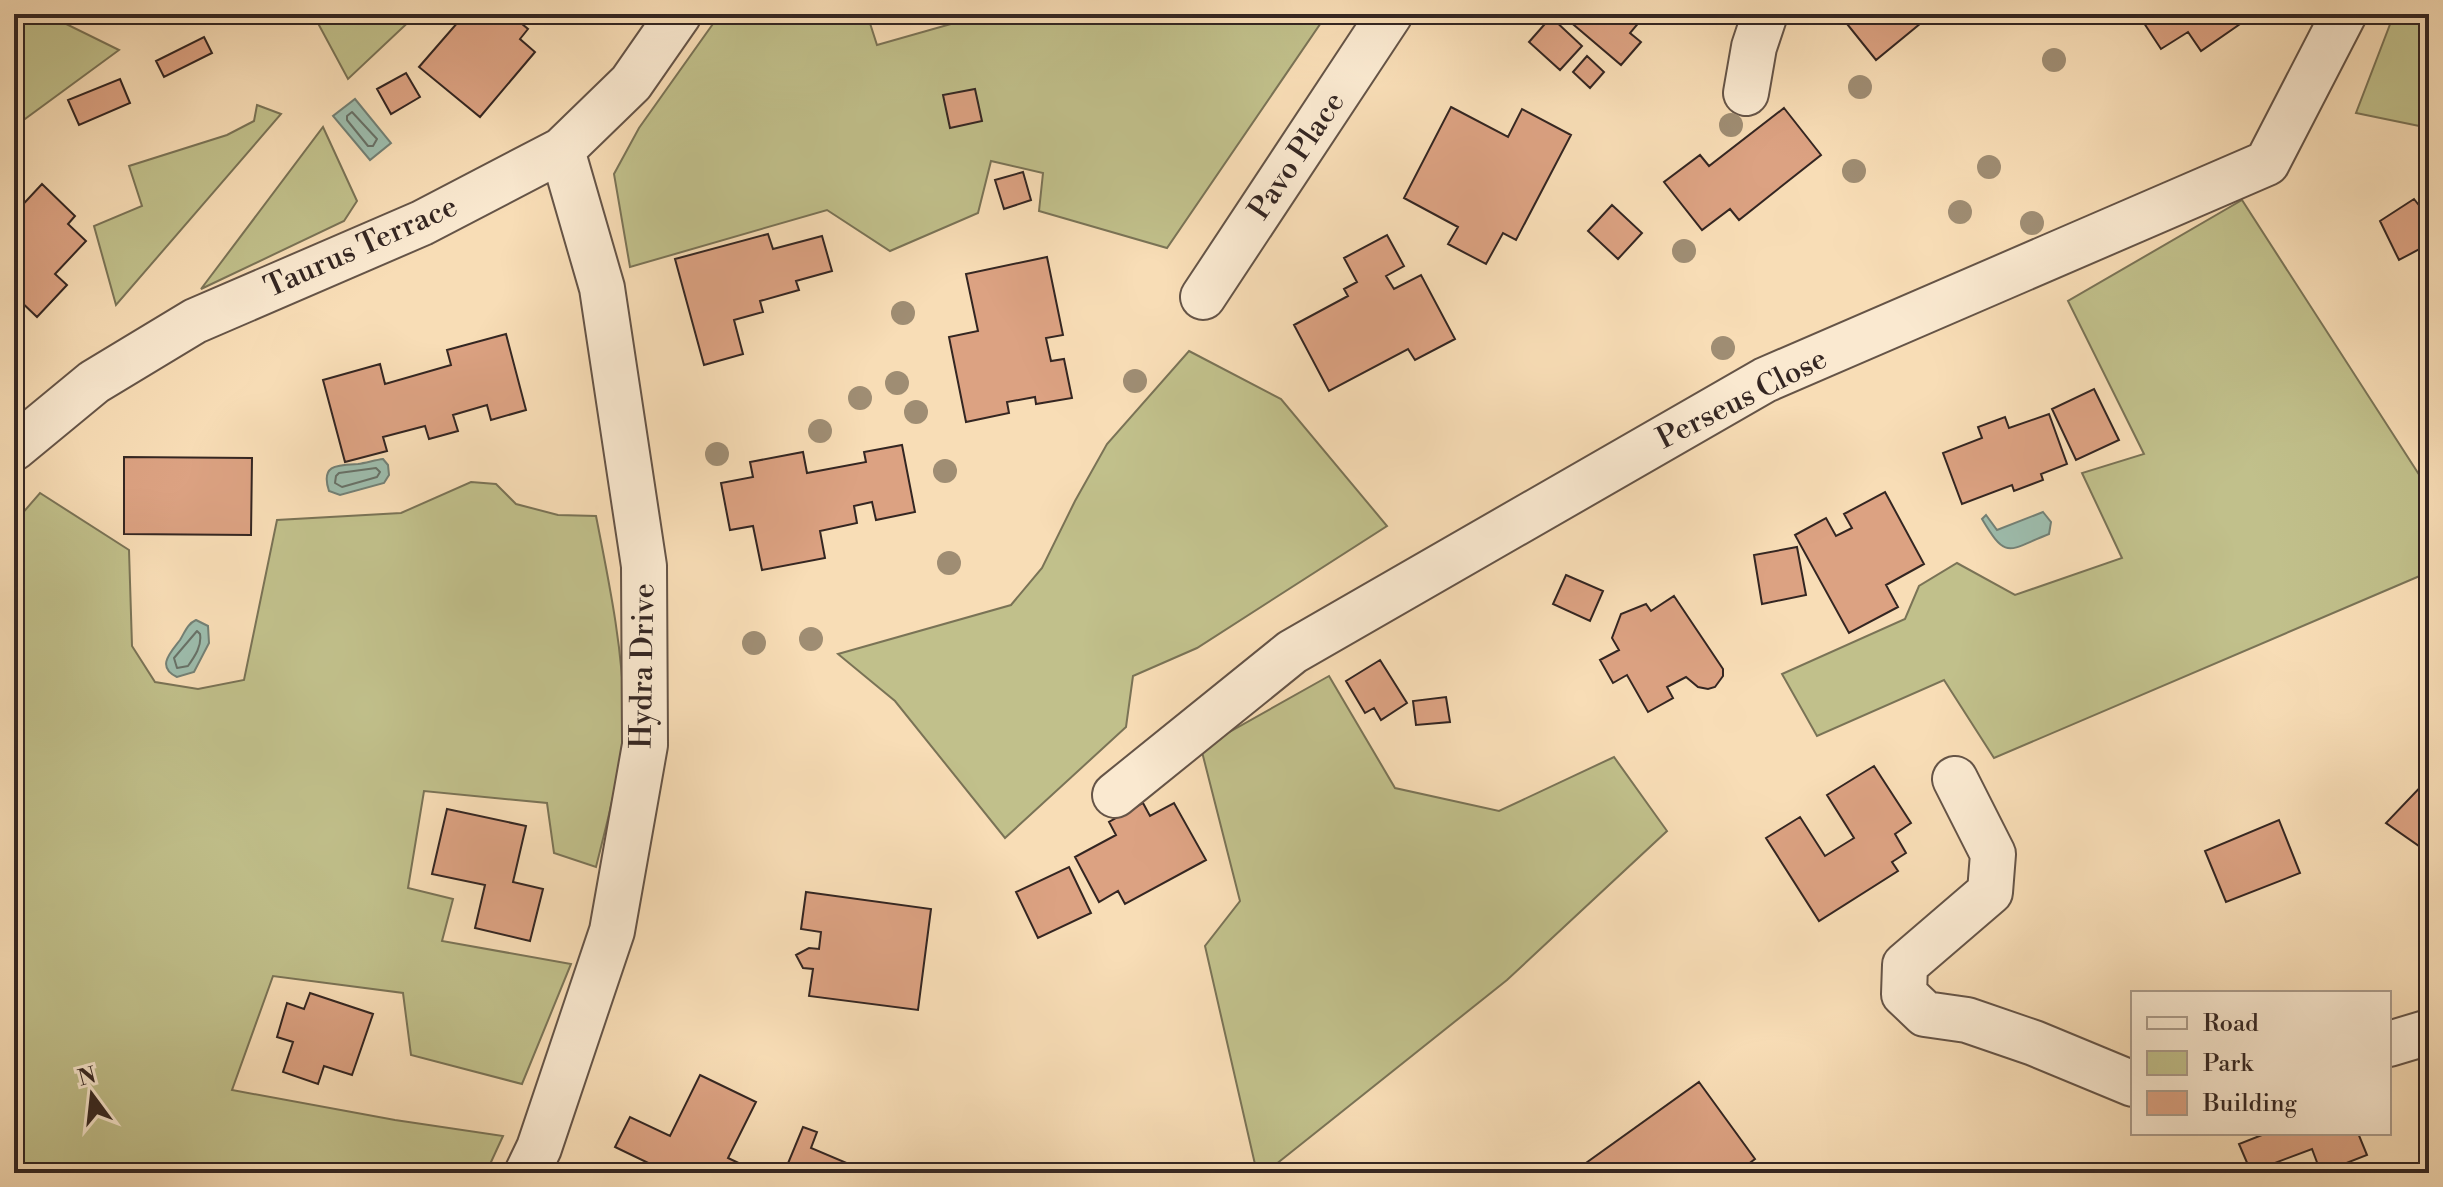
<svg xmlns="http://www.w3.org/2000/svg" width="2443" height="1187" font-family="'Libre Bodoni',serif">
	<rect width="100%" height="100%" fill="#f8ddb6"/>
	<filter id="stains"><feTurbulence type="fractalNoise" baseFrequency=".0025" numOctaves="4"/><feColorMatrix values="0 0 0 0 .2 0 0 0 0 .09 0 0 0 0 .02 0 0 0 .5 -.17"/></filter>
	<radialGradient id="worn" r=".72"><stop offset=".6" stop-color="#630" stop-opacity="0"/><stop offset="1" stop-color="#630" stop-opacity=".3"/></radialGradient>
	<!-- green -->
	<path fill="#c1c08b" stroke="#7a7356" stroke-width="2" d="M14,14H46L119,50L14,127Z
		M313,14H417L348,79Z
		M720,14H867L877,45L986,14H1327L1167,248L1039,211L1043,173L991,161L978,213L890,251L827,210L630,267L614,174L639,128Z
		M2394,14H2429V128L2356,113Z
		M257,105L281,114L116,305L94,226L142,206L129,166L227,135L254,121Z
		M323,127L357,201L344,221L201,289Z
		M2242,200L2429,490V572L1994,758L1944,680L1817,736L1782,674L1905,619L1919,586L1957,563L2015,595L2122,558L2082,473L2144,454L2068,301Z
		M1189,351L1281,399L1387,526L1197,648L1133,676L1126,727L1005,838L895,701L838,654L1011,605L1042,568L1075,501L1107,444Z
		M471,482L496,484L516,504L558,515L596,516C609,582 623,649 624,716C624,762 607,822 596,867L554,853L547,803L424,791L408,888L453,899L442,941L571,964L522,1084L411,1055L403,993L273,976L232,1090L395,1120L503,1136L486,1173H14V523L40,493L129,550L132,646L155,682L198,689L244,680L277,520L401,513Z
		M1329,676L1395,788L1499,811L1614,757L1667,831L1507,980L1265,1173H1257L1205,946L1240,901L1201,748Z"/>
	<!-- water -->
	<path fill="#9dbcac" stroke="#738075" stroke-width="2" d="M355,99L391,143L370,160L333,116Z
		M383,459L388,465L389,475L384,483L340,495L329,491C320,464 338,465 358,464C366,463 375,460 383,459Z
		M2043,512L2051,522L2049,534C2008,550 2007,561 1982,519L1986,515L1997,530Z
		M196,620L208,626L209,643L194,672L177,677C156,667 170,653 180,640C185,632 187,624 196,620Z"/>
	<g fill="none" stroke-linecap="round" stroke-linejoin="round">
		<!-- shore -->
		<path stroke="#687167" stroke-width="2" d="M352,112L377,139L373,146H368L347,120V116Z
			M376,468L380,472L377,477L342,487L335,483L336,476L339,473Z
			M197,631L200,634C202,646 195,656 188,666L177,668L174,658Z"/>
	</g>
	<!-- building -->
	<path fill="#dca282" stroke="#342622" stroke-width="2" d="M465,14H510L528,29L520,39L535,52L480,117L419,67Z
		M1561,14H1646L1630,33L1641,42L1621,65Z
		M1839,14H1932L1876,60Z
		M2138,14H2238L2243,22L2201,51L2188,32L2161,49Z
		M1551,17L1582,46L1560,70L1529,42Z
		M204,37L212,53L164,77L156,61Z
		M1587,56L1604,72L1590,88L1573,72Z
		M406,73L420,97L391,114L377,89Z
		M120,79L130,103L79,125L68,100Z
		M975,89L982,121L950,128L943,95Z
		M1451,107L1508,137L1522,109L1571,135L1516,240L1503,233L1486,264L1448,244L1458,227L1404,198Z
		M1784,108L1821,155L1739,220L1730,209L1702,230L1664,182L1700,155L1709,166Z
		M1023,172L1031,200L1004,209L995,180Z
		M42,184L75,216L68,224L86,241L55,274L67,285L37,317L14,295V232L22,223L14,214Z
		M2414,199L2429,218V244L2399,260L2380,221Z
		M1612,205L1642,233L1618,259L1588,231Z
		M768,234L773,249L822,236L832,271L796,281L799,290L760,301L763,312L734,320L743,354L704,365L675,259Z
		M1387,235L1404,266L1386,276L1394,289L1421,275L1455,339L1415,360L1408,349L1329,391L1294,325L1348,296L1344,289L1357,282L1344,258Z
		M1047,257L1063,335L1046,338L1051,361L1064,359L1072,398L1036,404L1035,397L1007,402L1009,413L966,422L949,337L978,331L966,274Z
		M506,334L526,410L491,420L487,405L453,415L458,431L429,439L425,426L383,437L387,451L345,462L323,380L380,364L385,384L451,365L447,350Z
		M2094,389L2119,440L2076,460L2052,409Z
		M2049,414L2067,464L2041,474L2043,480L2014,491L2012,485L1962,504L1943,453L1982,438L1978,427L2005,417L2009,428Z
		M902,445L915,512L876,520L872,502L854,506L857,523L820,531L825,558L762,570L753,526L730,530L721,483L753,477L750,462L803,452L807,473L866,462L864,452Z
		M124,457L252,458L251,535L124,534Z
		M1885,492L1924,564L1886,585L1898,607L1849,633L1795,535L1826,518L1836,536L1852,528L1844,514Z
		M1797,547L1806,595L1762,604L1754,555Z
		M1566,575L1603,591L1590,621L1553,604Z
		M1674,596L1723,669V676L1715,687L1708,689L1698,687L1686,677L1667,687L1673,698L1648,712L1627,675L1613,683L1600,660L1619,650L1612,638L1621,614L1646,604L1651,611Z
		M1380,660L1407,703L1381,720L1374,708L1365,713L1346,681Z
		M1446,697L1450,722L1416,725L1413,701Z
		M1874,766L1911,823L1895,834L1906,853L1892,862L1898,871L1819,921L1766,838L1800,817L1825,856L1854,838L1827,795Z
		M2429,778V853L2386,823Z
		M1143,803L1150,816L1174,803L1206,860L1125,904L1118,891L1099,902L1075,857L1116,835L1109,822Z
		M447,809L526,826L513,882L543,889L530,941L475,928L485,885L432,874Z
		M2279,820L2300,873L2226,902L2205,851Z
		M1069,867L1091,913L1038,938L1016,892Z
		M806,892L931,909L918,1010L809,996L813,969L803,968L796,955L809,948L819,949L821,932L801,929Z
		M310,993L373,1014L352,1075L324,1066L318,1084L283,1072L293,1042L277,1037L287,1003L304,1009Z
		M700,1075L756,1102L728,1158L745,1166L741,1173H669L615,1147L630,1117L670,1136Z
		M1699,1082L1755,1159L1736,1173H1572Z
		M803,1127L817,1132L811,1148L849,1164L845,1173H784Z
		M2267,1133H2358L2367,1155L2321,1173L2312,1149L2251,1172L2239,1144Z"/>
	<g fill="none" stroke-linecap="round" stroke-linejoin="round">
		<defs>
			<path id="minor" d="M1746,93L1754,47L1765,14
				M1203,297L1390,14
				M14,448L94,382L195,321L422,223L562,150L631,83L679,14
				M1955,779L1993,854L1990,892L1905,965L1904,994L1925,1014L1967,1020L2034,1043L2133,1084
				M1115,795L1292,652L1765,380L2267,163L2344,14
				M2389,1044L2429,1032
				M527,1173L539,1148L612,931L645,745L644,566L602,288L562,150"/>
		</defs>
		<!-- minor casing -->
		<use href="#minor" stroke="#655447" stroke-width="48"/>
		<!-- minor -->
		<use href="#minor" stroke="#fae9d0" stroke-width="44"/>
	</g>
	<!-- trees -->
	<g fill="#9f8d73">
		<circle cx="2054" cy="60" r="12"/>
		<circle cx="1860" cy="87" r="12"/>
		<circle cx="1731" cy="125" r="12"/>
		<circle cx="1989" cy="167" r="12"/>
		<circle cx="1854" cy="171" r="12"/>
		<circle cx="1960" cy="212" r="12"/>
		<circle cx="2032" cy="223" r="12"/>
		<circle cx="1684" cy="251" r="12"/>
		<circle cx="903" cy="313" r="12"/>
		<circle cx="1723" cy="348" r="12"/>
		<circle cx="1135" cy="381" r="12"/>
		<circle cx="897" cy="383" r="12"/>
		<circle cx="860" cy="398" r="12"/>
		<circle cx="916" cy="412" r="12"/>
		<circle cx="820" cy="431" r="12"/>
		<circle cx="717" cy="454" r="12"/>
		<circle cx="945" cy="471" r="12"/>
		<circle cx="949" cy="563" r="12"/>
		<circle cx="811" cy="639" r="12"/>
		<circle cx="754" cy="643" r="12"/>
	</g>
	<g text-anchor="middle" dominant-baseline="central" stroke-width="6" stroke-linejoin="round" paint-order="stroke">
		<!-- street labels -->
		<g font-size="30" fill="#342622" stroke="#fae9d0">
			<text transform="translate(1297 156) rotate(-56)">Pavo Place</text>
			<text transform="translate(361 247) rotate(-24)">Taurus Terrace</text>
			<text transform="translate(1742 399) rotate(-27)">Perseus Close</text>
			<text transform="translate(643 666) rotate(-89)">Hydra Drive</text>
		</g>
	</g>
	<!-- margin -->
	<rect width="2443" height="1187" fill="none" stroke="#f8ddb6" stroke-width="48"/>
	<rect x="16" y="16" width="2411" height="1155" fill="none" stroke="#342622" stroke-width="4"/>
	<rect x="24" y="24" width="2395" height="1139" fill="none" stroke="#342622" stroke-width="2"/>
	<!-- legend -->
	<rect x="2131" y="991" width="260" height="144" fill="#fae9d0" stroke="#ab9b8a" stroke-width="2"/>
	<rect x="2147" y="1017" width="40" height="12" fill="#fae9d0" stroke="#ab9b8a" stroke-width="2"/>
	<text x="2203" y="1031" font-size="24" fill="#342622">Road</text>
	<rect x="2147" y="1051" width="40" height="24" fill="#c1c08b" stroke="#ab9b8a" stroke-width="2"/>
	<text x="2203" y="1071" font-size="24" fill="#342622">Park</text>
	<rect x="2147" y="1091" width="40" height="24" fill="#dca282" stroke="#ab9b8a" stroke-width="2"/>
	<text x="2203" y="1111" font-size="24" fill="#342622">Building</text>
	<!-- north arrow -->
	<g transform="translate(92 1095) rotate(345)" stroke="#fae9d0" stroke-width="6" paint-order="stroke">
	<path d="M0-6L14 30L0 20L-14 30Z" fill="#342622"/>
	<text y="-12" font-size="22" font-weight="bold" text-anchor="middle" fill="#342622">N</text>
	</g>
	<rect width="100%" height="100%" filter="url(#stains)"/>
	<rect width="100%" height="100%" fill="url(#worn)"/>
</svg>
